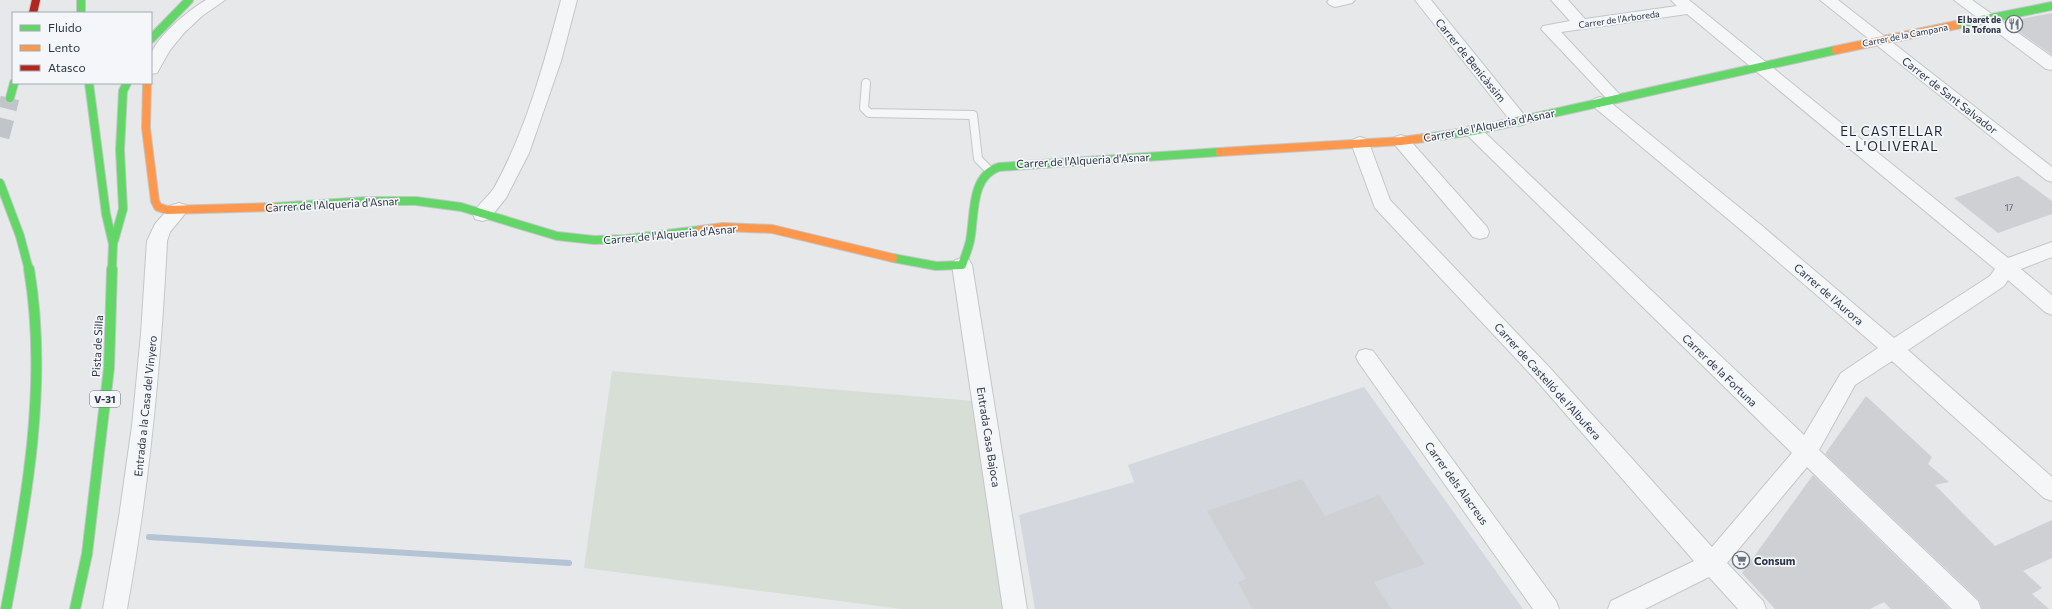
<svg xmlns="http://www.w3.org/2000/svg" width="2052" height="609" font-family="Commissioner,sans-serif">
	<rect width="100%" height="100%" fill="#e6e8ea"/>
	<!-- built -->
	<path fill="#d4d7dd" d="M1364,387L1523,609H1035L1019,515L1134,482L1128,465Z"/>
	<!-- green -->
	<path fill="#d6ded6" d="M612,371L973,401L1003,609H901L584,568Z"/>
	<g fill="none" stroke-linecap="round" stroke-linejoin="round">
		<!-- stream -->
		<path stroke="#b4c4d5" stroke-width="6" d="M149,537L569,563"/>
	</g>
	<!-- building -->
	<path fill="#ced0d3" d="M2052,13V55L2005,22Z
		M2018,176L2052,201V214L1998,233L1954,198Z
		M1866,396L1932,457L1928,464L1949,482L1935,485L1995,546L2052,520V558L2023,571L2042,588L2032,594L2049,609H1982L1979,600L1825,454Z
		M1813,475L1950,609H1891L1884,602L1870,609H1775L1742,573Z
		M1302,479L1325,516L1379,495L1425,564L1374,582L1391,609H1252L1238,582L1246,579L1207,511Z"/>
	<g fill="none" stroke-linecap="round" stroke-linejoin="round">
		<!-- highway-tunnel -->
		<path stroke="#c1c4c9" stroke-width="19" stroke-dasharray="19 10" stroke-linecap="butt" d="M0,137L10,98"/>
		<defs>
			<path id="lane" d="M866,83L864,108L869,113L973,115L978,159L990,171"/>
			<path id="street" d="M206,0H225L202,16L184,33L170,50L157,73L151,74C151,68 150,61 151,55C155,38 190,9 206,0Z
				M561,0H577L561,61L529,153L506,198L489,219L482,221L475,219L473,214C478,204 488,197 494,188C526,130 544,64 561,0Z
				M1329,0H1355L1352,3L1335,7L1330,5L1327,2Z
				M1415,0H1431L1525,116L1528,120L1525,124L1519,126L1513,124Z
				M1551,0H1568L1585,19L1677,6L1671,0H1689L2008,258L2052,242V257L2021,269L2052,295V315L2045,312L2008,280L2004,286L1908,350L2052,477V501L2044,498L1892,361L1855,385L1819,450L1978,601L1981,609H1952L1807,467L1727,563L1763,601L1766,609H1738L1709,577L1645,609H1608L1611,601L1694,561L1536,380L1375,208L1351,143L1354,139L1360,137L1366,139L1369,143L1390,200L1550,368L1712,547L1792,453L1467,135L1464,131L1467,127L1473,125L1479,127L1804,435L1841,373L1878,348L1747,235L1594,107L1591,103L1594,99L1600,97L1608,100L1541,29L1543,26L1570,21ZM1687,14L1995,269L1990,276L1894,338L1761,225L1610,102L1615,103L1621,102L1623,98L1561,32Z
				M1820,0H1838L2052,167V182L2046,180Z
				M1954,0H1972L2052,57V70L2046,69Z
				M1401,135L1407,137L1487,227L1489,232L1487,237L1480,239L1473,237L1395,145L1392,141L1395,137Z
				M179,203L186,205L188,210L170,232L167,241C161,365 149,487 127,609H103L119,517L132,426L141,334L147,241L155,224L172,205Z
				M962,258L969,260L972,265L1027,609H1003L952,265L955,260Z
				M1366,349L1373,351L1556,601L1559,609H1533L1359,363L1356,357L1359,351Z"/>
			<path id="fast-far1" d="M81,0V13
				M1956,25L2052,6
				M151,39L189,0
				M89,83L106,214L113,244L112,270
				M10,98L14,83
				M1432,137L1473,131L1836,50
				M0,183L20,236L29,270
				M274,207L367,201H416L461,207L557,236L594,240L626,239L700,230
				M114,241L123,209L120,150L123,91L127,83
				M893,258L936,266L962,265C965,257 968,249 970,241C975,216 970,176 999,167L1220,152"/>
			<path id="fast" d="M6,609C27,499 48,381 29,269
				M75,609L87,554L109,368L112,269"/>
			<path id="slow" d="M1836,50L1956,25
				M147,83L146,128L155,201L158,207L167,210L274,207
				M1220,152L1401,141L1432,137
				M700,230L723,227L772,229L893,258"/>
			<path id="jam" d="M33,13L36,0"/>
		</defs>
		<!-- lane casing -->
		<use href="#lane" stroke="#c4c6c8" stroke-width="10"/>
		<!-- street casing -->
		<use href="#street" stroke="#c4c6c8" stroke-width="2"/>
		<!-- fast-far1 casing -->
		<use href="#fast-far1" stroke="#c4c6c8" stroke-width="10"/>
		<!-- fast casing -->
		<use href="#fast" stroke="#c4c6c8" stroke-width="12"/>
		<!-- slow casing -->
		<use href="#slow" stroke="#c4c6c8" stroke-width="10"/>
		<!-- jam casing -->
		<use href="#jam" stroke="#c4c6c8" stroke-width="10"/>
		<!-- lane -->
		<use href="#lane" stroke="#f5f6f7" stroke-width="8"/>
		<!-- street -->
		<use href="#street" fill="#f5f6f7" fill-rule="evenodd"/>
		<!-- fast-far1 -->
		<use href="#fast-far1" stroke="#63d668" stroke-width="8"/>
		<!-- fast -->
		<use href="#fast" stroke="#63d668" stroke-width="10"/>
		<!-- slow -->
		<use href="#slow" stroke="#ff974d" stroke-width="8"/>
		<!-- jam -->
		<use href="#jam" stroke="#b3261e" stroke-width="8"/>
	</g>
	<!-- icons -->
	<defs>
		<symbol id="restaurant-ring" viewBox="-11 -11 22 22"><circle r="9.5" fill="#f4f6f9" stroke="#6c737f" stroke-width="1.5"/><path d="M-5-6h1v4h1v-4h1v4h1v-4h1v5L-1.5 .5V6h-2V.5L-5-1ZM5-6V6H3V1.5H1.5Q1.5-4 5-6Z" fill="#6c737f"/></symbol>
		<symbol id="supermarket-ring" viewBox="-11 -11 22 22"><circle r="9.5" fill="#f4f6f9" stroke="#6c737f" stroke-width="1.5"/><path d="M-6-5.5h2.5l.6 2H6L4.5 2H-2.5L-4.4-4H-6ZM-1.5 3.2a1.3 1.3 0 1 0 .1 0ZM3 3.2a1.3 1.3 0 1 0 .1 0Z" fill="#6c737f"/></symbol>
	</defs>
	<g fill-rule="evenodd">
		<use href="#restaurant-ring" x="2004" y="14" width="20" height="20"/>
		<use href="#supermarket-ring" x="1731" y="550" width="20" height="20"/>
	</g>
	<g text-anchor="middle" dominant-baseline="central" stroke-width="3.5" stroke-linejoin="round" paint-order="stroke">
		<!-- far-street labels -->
		<g font-size="9" fill="#2b3445" stroke="#f4f6f9">
			<text transform="translate(1619 19) rotate(-8)">Carrer de l'Arboreda</text>
			<text transform="translate(1905 35) rotate(-11)">Carrer de la Campana</text>
		</g>
		<!-- far-poi labels -->
		<g font-size="9" font-weight="bold" fill="#2b3445" stroke="#f4f6f9" text-anchor="end">
			<text x="2001" y="19">El baret de<tspan x="2001" dy="10">la Tofona</tspan></text>
		</g>
		<!-- number labels -->
		<g font-size="9" fill="#545c69">
			<text x="2009" y="207">17</text>
		</g>
		<!-- shield labels -->
		<rect fill="#f4f6f9" stroke="#676e7b" stroke-width="1" x="90" y="391" width="30" height="16" rx="3"/>
		<g font-size="10" font-weight="bold" fill="#2b3445">
			<text x="105" y="399">V-31</text>
		</g>
		<!-- street labels -->
		<g font-size="11" fill="#2b3445" stroke="#f4f6f9">
			<text transform="translate(1471 60) rotate(51)">Carrer de Benicàssim</text>
			<text transform="translate(1950 95) rotate(38)">Carrer de Sant Salvador</text>
			<text transform="translate(1489 125) rotate(-11)">Carrer de l'Alqueria d'Asnar</text>
			<text transform="translate(1083 160) rotate(-3)">Carrer de l'Alqueria d'Asnar</text>
			<text transform="translate(332 204) rotate(-3)">Carrer de l'Alqueria d'Asnar</text>
			<text transform="translate(670 234) rotate(-5)">Carrer de l'Alqueria d'Asnar</text>
			<text transform="translate(1829 294) rotate(41)">Carrer de l'Aurora</text>
			<text transform="translate(97 346) rotate(-87)">Pista de Silla</text>
			<text transform="translate(1720 370) rotate(44)">Carrer de la Fortuna</text>
			<text transform="translate(1548 381) rotate(48)">Carrer de Castelló de l'Albufera</text>
			<text transform="translate(145 406) rotate(-84)">Entrada a la Casa del Vinyero</text>
			<text transform="translate(989 437) rotate(81)">Entrada Casa Bajoca</text>
			<text transform="translate(1457 483) rotate(54)">Carrer dels Alacreus</text>
		</g>
		<!-- poi labels -->
		<g font-size="11" font-weight="bold" fill="#2b3445" stroke="#f4f6f9" text-anchor="start">
			<text x="1754" y="560">Consum</text>
		</g>
		<!-- quarter labels -->
		<g font-size="13" letter-spacing="1" fill="#1d2536" stroke="#f4f6f9">
			<text x="1892" y="131">EL CASTELLAR<tspan x="1892" dy="15">- L'OLIVERAL</tspan></text>
		</g>
	</g>
	<!-- legend -->
	<rect x="12" y="12" width="140" height="72" fill="#f4f6f9" stroke="#a4a8b1"/>
	<rect x="20" y="25" width="20" height="6" fill="#63d668" stroke="#a4a8b1"/>
	<text x="48" y="32" font-size="12" fill="#2b3445">Fluido</text>
	<rect x="20" y="45" width="20" height="6" fill="#ff974d" stroke="#a4a8b1"/>
	<text x="48" y="52" font-size="12" fill="#2b3445">Lento</text>
	<rect x="20" y="65" width="20" height="6" fill="#b3261e" stroke="#a4a8b1"/>
	<text x="48" y="72" font-size="12" fill="#2b3445">Atasco</text>
</svg>
